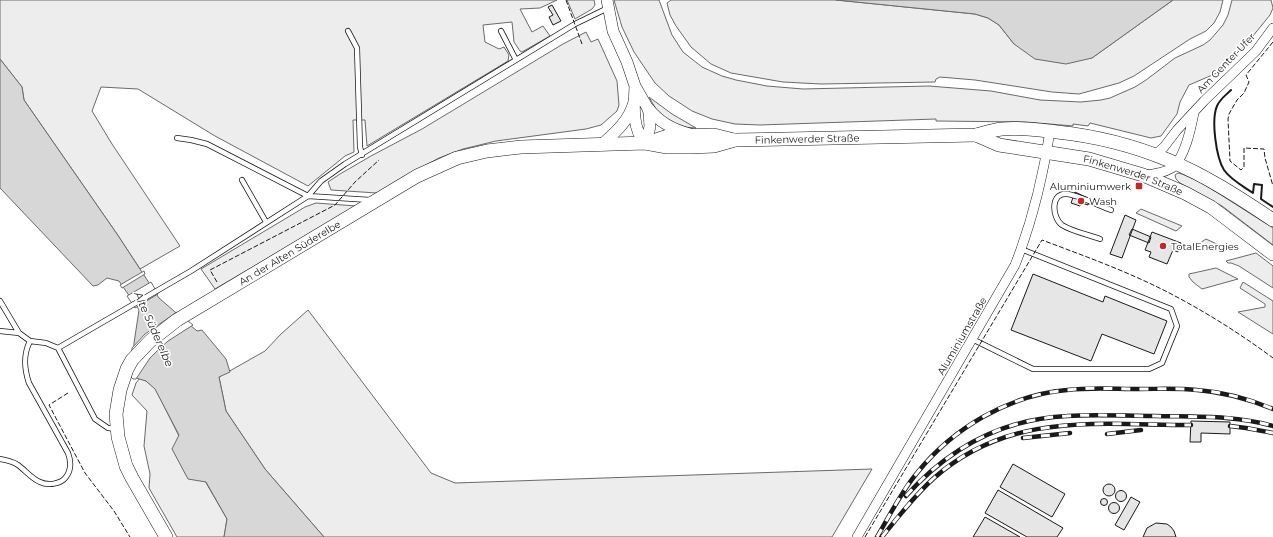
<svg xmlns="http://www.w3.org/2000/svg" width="1273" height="537" font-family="Montserrat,sans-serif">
	<rect width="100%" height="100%" fill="#fff"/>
	<!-- built -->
	<path fill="#ededed" stroke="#6a6a6a" d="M0,0H557L540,8L520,9L532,32L543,26L550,36L522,52L520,51L514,42L512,22L483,25L485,42L499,49L504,47L509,55L508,61L367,146L365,120H353L354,152L345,156L308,186L215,136L138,89L101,87L92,111L112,144L180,246L140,269L117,234L24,100L22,87L0,59Z
		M567,0H594L595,5L592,9L575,19Z
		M614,0H659L672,35L683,52L702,67L722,76L736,80L767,86L803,89L929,86L991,91L1040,100L1081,102L1101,100L1110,98L1135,87L1146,80L1175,58L1203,45L1210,40L1223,25L1228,15L1232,0H1271L1273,8L1270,15L1248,42L1217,73L1189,85L1180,102L1177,114L1161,136L1151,138L1090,123L1088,126L1073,124V126L1026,122L936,121V119L760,125L735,124L712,119L692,111L669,96L655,83L634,52L622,27Z
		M671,0H836L975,14L988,18L999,25L1014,44L1092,58L1173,0H1223L1220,12L1214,23L1206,31L1190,39L1134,76L1119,83L1079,94L1052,92L975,80L940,77L936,79L935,82L821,84L783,82L731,73L711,64L691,47L676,26L670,15L667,3Z
		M586,32L591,42L598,39L617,81L619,105L617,111L601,125L586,129L496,141L463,149L439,158L413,172L377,193L331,190L328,182L340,174L371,156L422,129L563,44Z
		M649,97L672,114L696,128L682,127L668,120L656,109Z
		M1178,173L1182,174L1198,181L1218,193L1273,228V245L1222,206L1180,183L1176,179L1175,175Z
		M316,203L356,206L215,289L201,269L305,207Z
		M1141,209L1182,226L1176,231L1136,213Z
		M1206,239L1219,245L1210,249L1200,243Z
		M1256,253L1273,266V288L1239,266L1231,263H1228L1226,261Z
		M1216,268L1238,279L1202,289L1193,282L1189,277V274Z
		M1243,282L1273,301V334L1238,312L1265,307V304L1240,288Z
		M308,310L431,473L455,483L872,469L832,537H324L265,469L226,411L219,377L265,351L281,334Z
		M140,378L146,381L155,388L179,436L227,519L224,537H177L149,488L150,474L144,446L147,411L132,395L136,383Z"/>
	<!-- water -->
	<path fill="#d7d7d7" stroke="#6a6a6a" d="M836,0H1173L1092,58L1066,64L1035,59L1014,44L999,25L988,18L975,14Z
		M0,59L22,87L24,100L117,234L159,298L197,331L202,330L226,359L230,372L219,377L226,411L265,469L324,537H224L227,519L206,482L188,479L172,449L179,435L155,389L146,381L133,377L134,343L139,310L119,281L107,278L98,285L93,286L0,188Z"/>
	<!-- pier -->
	<path fill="#fff" stroke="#6a6a6a" d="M144,271L145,274L122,288L120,285Z
		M151,282L158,294L135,308L127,296Z
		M177,312L193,325L168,341L157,351L150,358L136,379H133L131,377L132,348L145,334Z"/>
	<!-- building -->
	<path fill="#e6e6e6" stroke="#1a1a1a" d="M552,5L561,21L553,25L549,17L553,15L548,7Z
		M1075,192L1090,199L1088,205L1082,203L1080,206L1071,203Z
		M1125,215L1136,220L1122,258L1110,254Z
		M1132,229L1151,237L1149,243L1129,235Z
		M1152,232L1181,243L1178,252L1173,250L1167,264L1149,257L1151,252L1145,250Z
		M1033,274L1103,302L1105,296L1167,321L1154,354L1102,334L1091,361L1011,330Z
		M1191,421L1230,422V434L1201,433V442H1190Z
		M1013,464L1065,494L1052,517L1000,487Z
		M1103 490a6 6 0 1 1 12 0a6 6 0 1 1-12 0Z
		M998,490L1063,528L1057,537H1027L985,513Z
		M1115.5 496a5.5 5.5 0 1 1 11 0a5.5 5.5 0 1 1-11 0Z
		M1131,497L1140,502L1124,530L1115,525Z
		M1100.5 502a3.5 3.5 0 1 1 7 0a3.5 3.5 0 1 1-7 0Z
		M1108.5 508a5.5 5.5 0 1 1 11 0a5.5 5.5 0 1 1-11 0Z
		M985,517L1020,537H973Z
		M1156,523L1167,524L1171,527L1174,531L1176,537H1143L1147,528Z"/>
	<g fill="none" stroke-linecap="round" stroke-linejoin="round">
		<defs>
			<path id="service" d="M348,31L357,48L360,147L362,155
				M501,31L516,60
				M177,138L191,140L207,144L308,196L370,200
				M242,180L266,222
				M1100,239C1089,235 1071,231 1062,225C1052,218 1050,192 1067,194C1078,195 1100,206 1111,210
				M0,301L19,333
				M0,331L19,333L30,341L46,343L58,348L95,419L108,428L117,429
				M972,339L1033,369H1149L1162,363L1177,326L1171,309L1021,249
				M58,348L191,271L308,196L321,181L345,164L575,24L608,8
				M0,459C6,460 12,461 18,465C25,470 32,479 40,482C48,486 61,484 66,477C72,469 71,461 68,453L29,383C24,368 23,355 30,341"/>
			<path id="minor" d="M1152,153H1157L1164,147L1177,130L1204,101L1256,51L1273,28
				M1144,175C1154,174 1164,173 1172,168C1185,158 1191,128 1194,113
				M857,537L1015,265C1032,222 1043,177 1050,131"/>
			<path id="tertiary" d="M607,0L613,31L627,62L635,86L647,107L649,112L650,127L645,143C632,129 634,105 635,86
				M648,108C659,122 672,129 690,134
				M601,145C615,133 629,121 634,102"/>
			<g id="secondary">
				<path id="s1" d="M976,135L999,145L1089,159L1143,175L1185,193L1211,207L1273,254"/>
				<path d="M647,143L668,136L714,135L734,140"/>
				<path id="s2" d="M166,537L132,478L126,466L118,437L116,414L120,390L127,369L132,360L150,341L177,320L417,176L457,158L487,151L521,147L645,143L667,147H692L714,146L735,140L976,135C984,133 993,130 1002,129C1020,127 1039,130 1057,132C1095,136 1132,145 1168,160C1205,175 1240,198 1273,220"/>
			</g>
		</defs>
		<!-- service casing -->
		<use href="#service" stroke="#1a1a1a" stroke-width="6"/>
		<!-- minor casing -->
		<use href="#minor" stroke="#1a1a1a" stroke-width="10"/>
		<!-- tertiary casing -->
		<use href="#tertiary" stroke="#1a1a1a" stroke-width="12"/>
		<!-- secondary casing -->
		<use href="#secondary" stroke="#1a1a1a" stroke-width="14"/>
		<!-- service -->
		<use href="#service" stroke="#fff" stroke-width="4.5"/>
		<!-- minor -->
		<use href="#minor" stroke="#fff" stroke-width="9"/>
		<!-- tertiary -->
		<use href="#tertiary" stroke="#fff" stroke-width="11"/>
		<!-- secondary -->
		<use href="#secondary" stroke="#fff" stroke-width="13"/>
		<defs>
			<path id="rail" d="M1230,426L1246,428L1273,433
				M1107,434L1141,430
				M1023,438L1070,433
				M906,496C949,448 1002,419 1067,416C1096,414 1126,416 1155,416C1194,417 1235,415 1273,426
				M877,537C890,515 901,492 917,473C953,428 1009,395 1067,390C1091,387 1115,389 1140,389C1159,389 1178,388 1197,390C1223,392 1249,399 1273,409
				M882,537C898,517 914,496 934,478C1010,411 1098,425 1191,425"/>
		</defs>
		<!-- rail casing -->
		<use href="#rail" stroke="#1a1a1a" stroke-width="4.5"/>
		<!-- rail -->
		<use href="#rail" stroke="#fff" stroke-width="3" stroke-dasharray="9" stroke-linecap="butt"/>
		<!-- fence -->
		<path stroke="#1a1a1a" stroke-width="1" stroke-dasharray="5 2" stroke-linecap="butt" d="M566,0L582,44
			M1273,42L1246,75L1249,82L1244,93L1237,100L1229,114L1228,119L1230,161L1241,170L1244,167V148L1264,149L1265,158L1273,186
			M217,282L210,270L335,205L355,182L379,160
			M68,393L49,405L85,473L114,511L130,537
			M865,537L1042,240C1087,257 1132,273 1175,296C1209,314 1242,335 1273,358"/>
		<!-- wall -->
		<path stroke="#1a1a1a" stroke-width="2" d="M1231,90C1226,95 1220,99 1217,106C1211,120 1216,157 1224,170C1231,180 1243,186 1253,193L1254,184L1262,185L1261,199L1273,207"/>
	</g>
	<!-- markers -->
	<g fill="#c62828" stroke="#fff" stroke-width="1.5">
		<rect x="1135" y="182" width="8" height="8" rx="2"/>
		<circle cx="1081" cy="201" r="4"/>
		<circle cx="1163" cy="246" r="4"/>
	</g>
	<g text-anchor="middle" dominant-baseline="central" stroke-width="3" stroke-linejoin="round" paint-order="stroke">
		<!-- street labels -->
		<g font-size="10" fill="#1a1a1a" stroke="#fff">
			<text transform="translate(1226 63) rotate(-46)">Am Genter Ufer</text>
			<text stroke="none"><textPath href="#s2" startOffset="928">Finkenwerder Straße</textPath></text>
			<text stroke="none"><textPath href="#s1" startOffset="163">Finkenwerder Straße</textPath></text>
			<text stroke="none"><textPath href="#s2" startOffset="383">An der Alten Süderelbe</textPath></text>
			<text transform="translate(962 336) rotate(-60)">Aluminiumstraße</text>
		</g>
		<!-- poi labels -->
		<g font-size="10" fill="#1a1a1a" stroke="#fff" text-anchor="start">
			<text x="1131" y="186" text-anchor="end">Aluminiumwerk</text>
			<text x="1089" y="201">Wash</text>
			<text x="1171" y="246">TotalEnergies</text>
		</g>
		<!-- water labels -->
		<g font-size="11" font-style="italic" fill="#1a1a1a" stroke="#fff">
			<text transform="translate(154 329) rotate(66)">Alte Süderelbe</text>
		</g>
	</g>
</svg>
